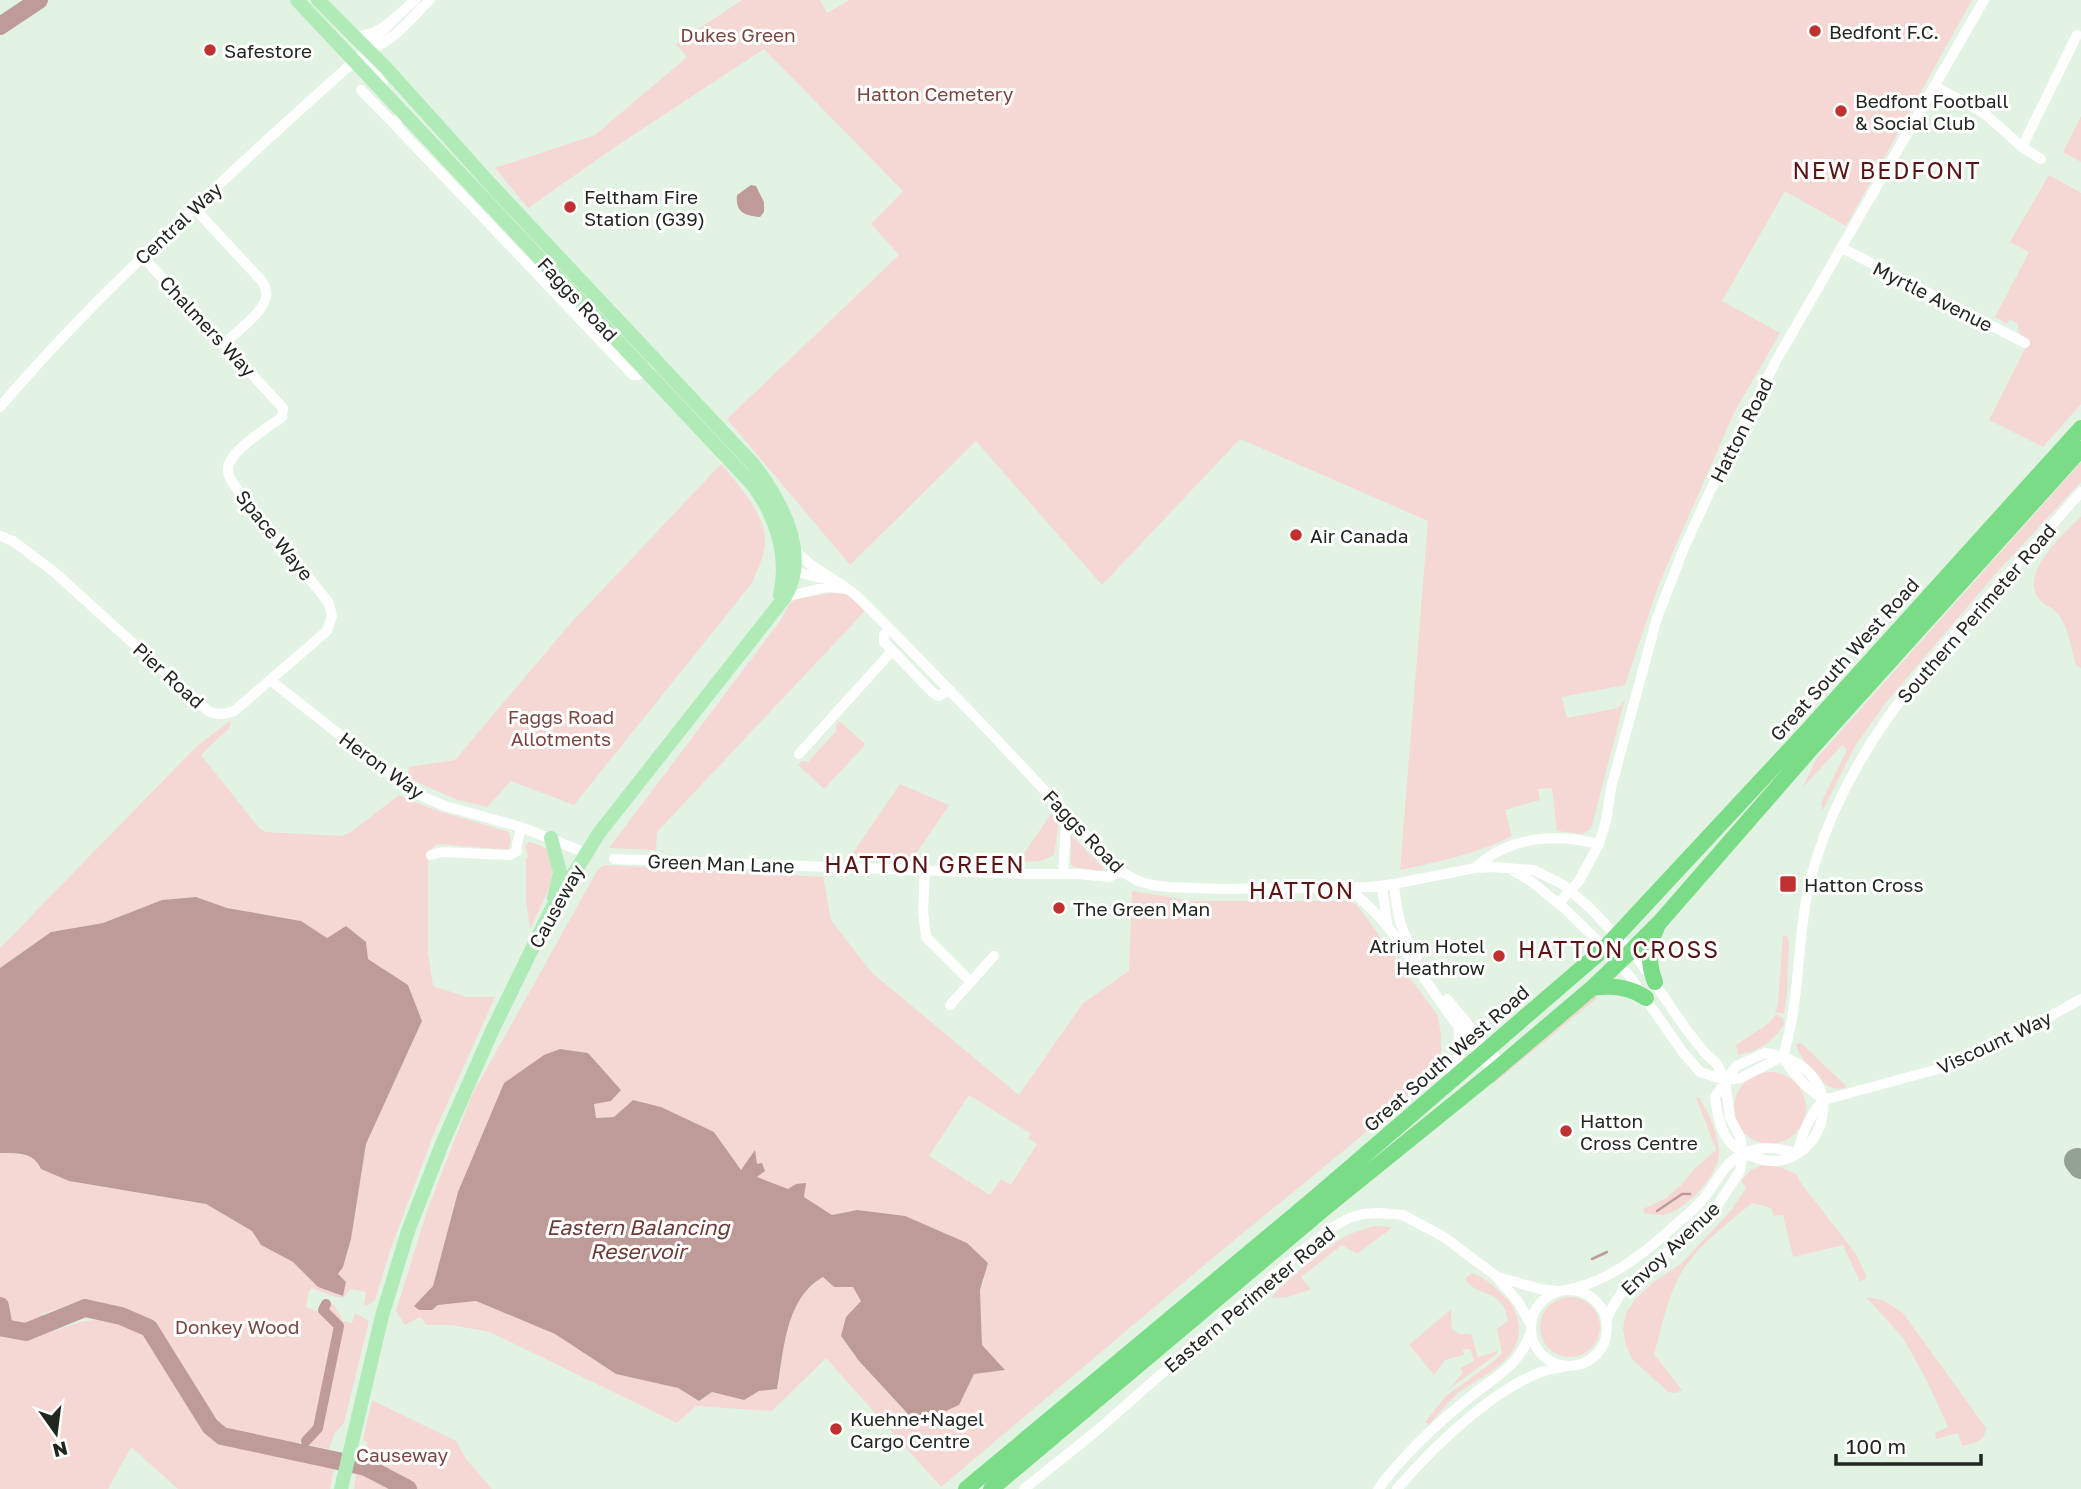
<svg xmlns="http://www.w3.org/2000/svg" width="2081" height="1489" font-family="'Golos Text',sans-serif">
	<rect width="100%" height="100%" fill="#e2f3e3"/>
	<!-- green -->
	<path fill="#f5d8d4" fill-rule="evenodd" d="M742,0H820L827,13L850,0H1972L1846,226L1785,191L1722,301L1780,333L1734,413L1659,584L1625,685L1562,697L1567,718L1618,708L1625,699L1592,825L1589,830L1582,834L1557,831L1552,788L1538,789L1540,800L1505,810L1512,836C1474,855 1441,861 1400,870L1428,521L1240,439L1102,585L976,441L850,565L727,419L899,255L871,224L903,191L764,49L618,145L528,208L495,168L595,135L687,57L676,44Z
		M2081,116V162L2063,152Z
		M2049,175L2081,193V404L2043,447L1989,420L2027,345L2018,330V324L2010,319L2006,324L1995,317L2029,252L2010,242Z
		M2081,462V482L1998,571L1888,700L1855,746L1823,810L1821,805L1823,799L1847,750L1842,745L1803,787L1816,759Z
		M721,464C737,483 765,514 765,540C766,554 757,570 752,583L574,805L511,781L487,807L455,799L408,778L409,767L455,760L569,625Z
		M2081,516V668L2077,666L2075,663C2071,645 2067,620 2053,609C2048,606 2041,603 2037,596C2022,570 2065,533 2081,516Z
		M837,592L850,595L865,611L657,832L656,850L609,848L780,621L789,605L795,599Z
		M231,720L230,727L201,755L260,829L266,832L341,836L351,832L399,795L432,809L509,832L511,842L508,850L437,844L428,852V952L433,986L467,997H495L434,1133L391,1248L375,1300L371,1304L364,1306L366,1292L351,1289L343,1298L332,1296L312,1288L309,1291L306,1307L325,1315L336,1327L317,1417L310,1430L295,1448L231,1435L222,1430L198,1400L161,1340L150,1326L127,1312L81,1300L43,1314L54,1331L80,1322L102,1319L142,1332L167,1369L200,1428L218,1441L334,1468L330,1489H178L131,1447L108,1489H0V1153L28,1155L69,1181L206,1204L252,1231L261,1245L293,1262L318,1287L343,1296L346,1282L338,1275L343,1266L351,1239L366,1144L422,1021L408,985L368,959L327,938L301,921L227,908L196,897L162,900L103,923L51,932L0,968V948L196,747Z
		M839,721L864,743V746L825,788H823L798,765L802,761L808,762L836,731V724Z
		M900,784L949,805L912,860L850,857Z
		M1051,814L1059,820L1054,855L1041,861L1018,862Z
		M1071,835L1104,868L1101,871L1074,867L1071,864Z
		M529,842C535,844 545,846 549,852C561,874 539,909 530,929L526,901V858L528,857L525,846Z
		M605,865L823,877L831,920L872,973L1019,1095L1083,1003L1129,971L1132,891L1192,901H1348L1357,905L1438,1016L1441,1036V1071L1215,1256L941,1487L826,1358L772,1411L696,1406L677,1423L490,1332L451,1325H427L420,1317L405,1325L396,1311L428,1208L472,1095L598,869ZM561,1049L588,1053L621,1090L594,1104L596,1118L614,1117L633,1100L714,1132L741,1170L755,1152L756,1177L804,1197L832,1215L857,1210L985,1278L980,1290L982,1345L1004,1370L974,1374L958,1405L916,1424L859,1361L841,1337L846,1317L862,1301L853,1287H834L823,1277C785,1299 784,1350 777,1389L759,1391L744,1400L712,1392L699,1401L678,1388L616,1374L555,1334L476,1301L414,1306L433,1286L458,1192ZM969,1095L1031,1134L1028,1138L1037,1144L1011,1185L1001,1179L990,1195L929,1156Z
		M1783,935L1788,937L1789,942L1787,993L1784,1014L1775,1012L1778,1004Z
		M1595,995L1597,998L1493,1084L1491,1081Z
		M1776,1014L1783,1018L1784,1024C1775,1041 1757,1052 1738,1055L1736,1045L1769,1023Z
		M1801,1043L1845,1085L1846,1088C1839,1089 1834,1089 1828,1086C1818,1079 1798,1056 1796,1044Z
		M1734 1108a36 36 0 1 1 72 0a36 36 0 1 1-72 0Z
		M1696,1097H1698C1708,1109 1720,1138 1719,1154C1718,1175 1687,1209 1667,1214C1660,1216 1652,1214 1645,1213L1643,1209L1666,1198L1681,1185L1693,1170L1716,1150Z
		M1762,1165L1780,1167L1796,1174L1801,1183L1856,1254L1867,1277L1860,1282L1843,1245L1793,1257L1783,1215L1774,1216L1771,1208L1752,1203C1727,1224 1699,1244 1682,1272C1667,1296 1662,1327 1654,1354L1682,1390L1676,1393L1668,1392L1632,1359L1626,1345L1623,1329L1626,1313L1636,1298L1654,1282L1682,1263L1732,1209L1746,1188L1741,1181L1751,1170Z
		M1375,1226L1393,1227L1357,1254L1342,1245L1301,1277L1311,1289L1288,1297L1271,1298C1279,1286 1329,1245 1344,1237C1354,1232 1364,1229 1375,1226Z
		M1471,1273C1483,1275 1497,1289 1506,1298C1514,1306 1518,1316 1519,1327C1520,1365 1477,1376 1455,1396C1445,1405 1437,1415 1429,1425L1425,1422L1446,1396L1490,1364L1502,1353L1497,1329L1508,1321C1503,1287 1478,1299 1465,1279Z
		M1540 1327a30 30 0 1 1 60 0a30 30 0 1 1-60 0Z
		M1866,1297L1883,1300L1903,1313L1986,1428C1985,1442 1974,1443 1962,1446L1958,1433L1936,1439L1935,1433L1948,1427L1926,1379L1903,1338Z
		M330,1302L334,1305L343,1321L352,1323L355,1313L369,1321L344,1423L335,1433L329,1449L309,1445L321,1429L340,1326L325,1310Z
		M1451,1309L1452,1329L1459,1334H1471L1478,1357L1498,1351L1497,1354L1449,1389L1463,1373L1460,1368L1474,1361L1470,1349H1463L1464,1355L1445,1360L1434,1375L1409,1345Z
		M372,1400L456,1441L466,1459L492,1489H354L357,1470H362L367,1442L363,1440Z"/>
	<!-- water -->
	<path fill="#be9b97" d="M751,185L756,186L764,202V212L760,217C745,216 735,212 737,195Z
		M196,897L227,908L301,921L327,938L346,926L366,942L368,959L408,985L422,1021L366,1144L351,1239L343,1267L338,1274L346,1282L343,1296L318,1287L293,1262L261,1245L252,1231L206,1204L69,1181L41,1169C33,1151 18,1154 0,1153V968L51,932L103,923L162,900Z
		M560,1049L588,1053L621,1090L611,1101L594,1104L596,1118L614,1117L633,1100L661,1107L714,1132L741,1170L755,1150L757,1164L762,1163L765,1171L757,1177L788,1189L796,1184L806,1183L804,1197L832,1215L857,1210L905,1216L967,1243L988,1263L980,1290L982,1345L1005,1370L974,1374L959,1405L917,1424L859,1361L841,1336L846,1317L861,1301L853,1287H834L823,1277C785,1298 784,1351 777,1389L759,1391L744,1400L712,1392L699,1401L678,1388L616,1374L555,1334L476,1301L438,1305L432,1310H419L414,1306L433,1286L458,1192L504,1083L544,1055Z"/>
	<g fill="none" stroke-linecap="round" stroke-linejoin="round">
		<!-- stream -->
		<path stroke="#be9b97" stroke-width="2.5" d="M1657,1211L1682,1194H1690
			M1592,1259L1607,1252"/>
		<!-- canal -->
		<path stroke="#be9b97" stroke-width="10" d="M306,1441L318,1428L339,1326L323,1310L326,1304
			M293,1451L298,1449"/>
		<!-- river -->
		<path stroke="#be9b97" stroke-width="18" d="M0,26L39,0
			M0,1306L4,1328L26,1332L85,1308L121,1316L149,1328L210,1426L222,1436L366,1467L408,1489"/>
		<!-- taxiway -->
		<path stroke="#94a195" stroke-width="26" d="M2077,1161L2081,1166"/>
		<!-- minor -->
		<path stroke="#fff" stroke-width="10" d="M354,36C379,37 397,16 415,0
			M364,50C391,46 410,19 430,0
			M367,50L370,65L383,84
			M1934,86L1984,113L2022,147L2041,159
			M361,90L396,126
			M404,112L398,119L396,126L633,375H637L650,368
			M2022,147L2077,35
			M194,208L262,281C265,286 267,291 266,297C263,313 236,332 225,343
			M1842,248L2025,343
			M0,407C60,336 126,272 194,208C250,155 308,102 367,50L373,40L393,21
			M0,536L13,541L53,571L208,711C218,715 224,715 234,711L327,631L332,616L329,603L237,489C233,483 227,476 228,468C230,450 268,428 282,417L283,408L142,256
			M794,549C812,571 842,580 862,601C948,687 1031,775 1113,864L1120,871L1138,881L1152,885L1167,887L1222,889L1370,887L1394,884L1475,868L1493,867L1534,870L1562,884L1589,907L1638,959L1686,1029L1705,1053L1717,1064L1725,1080L1730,1118L1740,1137L1743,1153L1740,1171L1717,1206L1696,1227L1624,1289L1610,1311L1606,1323
			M788,570L834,581
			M785,597L827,587L847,589
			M889,628L884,635V642L932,692L938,696L950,690
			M270,680L401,783L424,797L445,806L521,827L586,853
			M799,754L892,651
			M431,855L442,852L510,855L517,851V844L521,827
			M614,859L1022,874H1078L1109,877L1120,871
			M1475,868C1509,836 1556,833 1599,844
			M925,870L923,910L926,937L971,982
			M1512,870L1532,882L1565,909L1605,948L1631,978L1682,1051L1700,1072L1725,1080L1741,1078L1783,1056
			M1063,874L1066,825L1071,819
			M1394,884C1397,914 1400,931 1417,957
			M1382,886L1387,923
			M1346,888C1383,912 1404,950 1429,985C1449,1015 1470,1043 1493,1072
			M1559,903L1579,881L1599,844L1606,821L1611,788L1657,618L1684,548L1711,489L1776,361L1984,0
			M1447,999L1501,1064
			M950,1005L994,956
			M1765,1053C1864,1067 1821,1183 1753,1157C1723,1146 1719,1126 1715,1097L1736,1066Z
			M1783,1056C1803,993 1795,926 1815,863C1848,756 1912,681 1986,599C2017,564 2049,528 2081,492
			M1783,1056C1792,1074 1807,1088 1824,1100
			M1450,1078L1458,1058L1459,1029
			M1824,1100L1949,1066L2011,1038L2081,999
			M1797,1154C1802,1134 1809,1115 1824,1100
			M1498,1277L1540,1289L1557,1291
			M1566,1290C1608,1282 1641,1256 1672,1228C1682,1219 1694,1210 1703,1199C1716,1184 1723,1164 1741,1155C1758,1145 1780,1147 1797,1154
			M1531 1328a38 38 0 1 1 76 0a38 38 0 1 1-76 0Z
			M1024,1489L1094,1433L1295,1257L1333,1227L1349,1218L1363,1214L1378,1213L1403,1215L1444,1237L1496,1276L1519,1303L1531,1325
			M1378,1489C1403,1456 1433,1427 1465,1401C1494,1376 1517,1370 1531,1332
			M1397,1489C1432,1448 1508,1372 1563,1367"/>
		<!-- major -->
		<path stroke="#b0eab7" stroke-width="14" d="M297,0L752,484C776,515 789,556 780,595
			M318,0L386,68L492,186L753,464C780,499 811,553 785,597L599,833L550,912L492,1031L442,1144L408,1231L382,1316L341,1489
			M551,838L560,872L554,898"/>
		<!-- highway -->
		<path stroke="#7bdc87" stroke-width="16" d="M1655,982C1648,964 1648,945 1657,927
			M1592,988C1611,985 1629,986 1646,998
			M966,1489L1316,1197L1605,948L1808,730L2081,428
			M991,1489L1325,1208L1493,1072L1592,988L1631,951L1660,922L1809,751L2081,449"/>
	</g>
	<!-- markers -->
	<g fill="#c03232" stroke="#fff" stroke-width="2.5">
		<circle cx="1815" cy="31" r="7"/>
		<circle cx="210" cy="50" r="7"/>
		<circle cx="1841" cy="111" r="7"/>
		<circle cx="570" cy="207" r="7"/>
		<circle cx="1296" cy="535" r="7"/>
		<rect x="1779" y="875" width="18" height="18" rx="3.5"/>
		<circle cx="1059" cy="908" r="7"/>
		<circle cx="1499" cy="956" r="7"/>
		<circle cx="1566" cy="1131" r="7"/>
		<circle cx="836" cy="1429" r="7"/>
	</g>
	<g text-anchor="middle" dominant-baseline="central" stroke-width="6" stroke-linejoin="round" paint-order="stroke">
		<!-- poi labels -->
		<g font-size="19" fill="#202620" stroke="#fff" text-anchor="start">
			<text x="1829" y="31">Bedfont F.C.</text>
			<text x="224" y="50">Safestore</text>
			<text x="1855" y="100">Bedfont Football<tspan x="1855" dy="22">&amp; Social Club</tspan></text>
			<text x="584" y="196">Feltham Fire<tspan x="584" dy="22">Station (G39)</tspan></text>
			<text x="1310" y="535">Air Canada</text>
			<text x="1804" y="884">Hatton Cross</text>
			<text x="1073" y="908">The Green Man</text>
			<text x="1485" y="945" text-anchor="end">Atrium Hotel<tspan x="1485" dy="22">Heathrow</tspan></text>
			<text x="1580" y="1120">Hatton<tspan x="1580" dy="22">Cross Centre</tspan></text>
			<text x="850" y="1418">Kuehne+Nagel<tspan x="850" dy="22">Cargo Centre</tspan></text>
		</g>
		<!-- park labels -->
		<g font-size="19" fill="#794641" stroke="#fff">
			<text x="738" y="34">Dukes Green</text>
			<text x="935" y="93">Hatton Cemetery</text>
			<text x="561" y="716">Faggs Road<tspan x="561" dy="22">Allotments</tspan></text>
			<text x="237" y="1326">Donkey Wood</text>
			<text x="402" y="1454">Causeway</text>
		</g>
		<!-- street labels -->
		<g font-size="19" fill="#202620" stroke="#fff">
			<text transform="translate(178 223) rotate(-43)">Central Way</text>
			<text transform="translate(1933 296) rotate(27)">Myrtle Avenue</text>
			<text transform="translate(578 299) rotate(47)">Faggs Road</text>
			<text transform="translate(208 326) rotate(47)">Chalmers Way</text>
			<text transform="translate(1741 430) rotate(-63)">Hatton Road</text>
			<text transform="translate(275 535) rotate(51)">Space Waye</text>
			<text transform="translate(1976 613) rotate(-49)">Southern Perimeter Road</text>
			<text transform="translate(1844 659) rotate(-48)">Great South West Road</text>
			<text transform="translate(169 675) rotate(42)">Pier Road</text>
			<text transform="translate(382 765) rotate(36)">Heron Way</text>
			<text transform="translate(1084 831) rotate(46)">Faggs Road</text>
			<text transform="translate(721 863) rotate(2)">Green Man Lane</text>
			<text transform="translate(556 906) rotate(-61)">Causeway</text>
			<text transform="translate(1994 1042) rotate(-25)">Viscount Way</text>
			<text transform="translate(1446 1058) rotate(-41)">Great South West Road</text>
			<text transform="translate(1670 1248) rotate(-43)">Envoy Avenue</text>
			<text transform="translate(1249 1299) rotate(-40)">Eastern Perimeter Road</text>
		</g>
		<!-- water labels -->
		<g font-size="21" font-style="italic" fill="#6d3b37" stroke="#fff">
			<text x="638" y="1227">Eastern Balancing<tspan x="638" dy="24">Reservoir</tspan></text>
		</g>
		<!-- quarter labels -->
		<g font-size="23" letter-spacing="2" fill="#591514" stroke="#fff">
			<text x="1887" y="170">NEW BEDFONT</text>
			<text x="925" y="864">HATTON GREEN</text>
			<text x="1302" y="890">HATTON</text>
			<text x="1619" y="949">HATTON CROSS</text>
		</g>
	</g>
	<!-- north arrow -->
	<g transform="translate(56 1433) rotate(166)" stroke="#ffffff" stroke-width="5" paint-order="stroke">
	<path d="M0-5L12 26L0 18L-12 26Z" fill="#202620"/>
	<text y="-10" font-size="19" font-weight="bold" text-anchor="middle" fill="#202620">N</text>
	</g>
	<!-- scale -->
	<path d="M1836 1454v10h145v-10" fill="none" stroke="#202620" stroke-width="3.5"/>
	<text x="1846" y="1454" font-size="21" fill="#202620" stroke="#ffffff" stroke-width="5" paint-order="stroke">100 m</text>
</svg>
